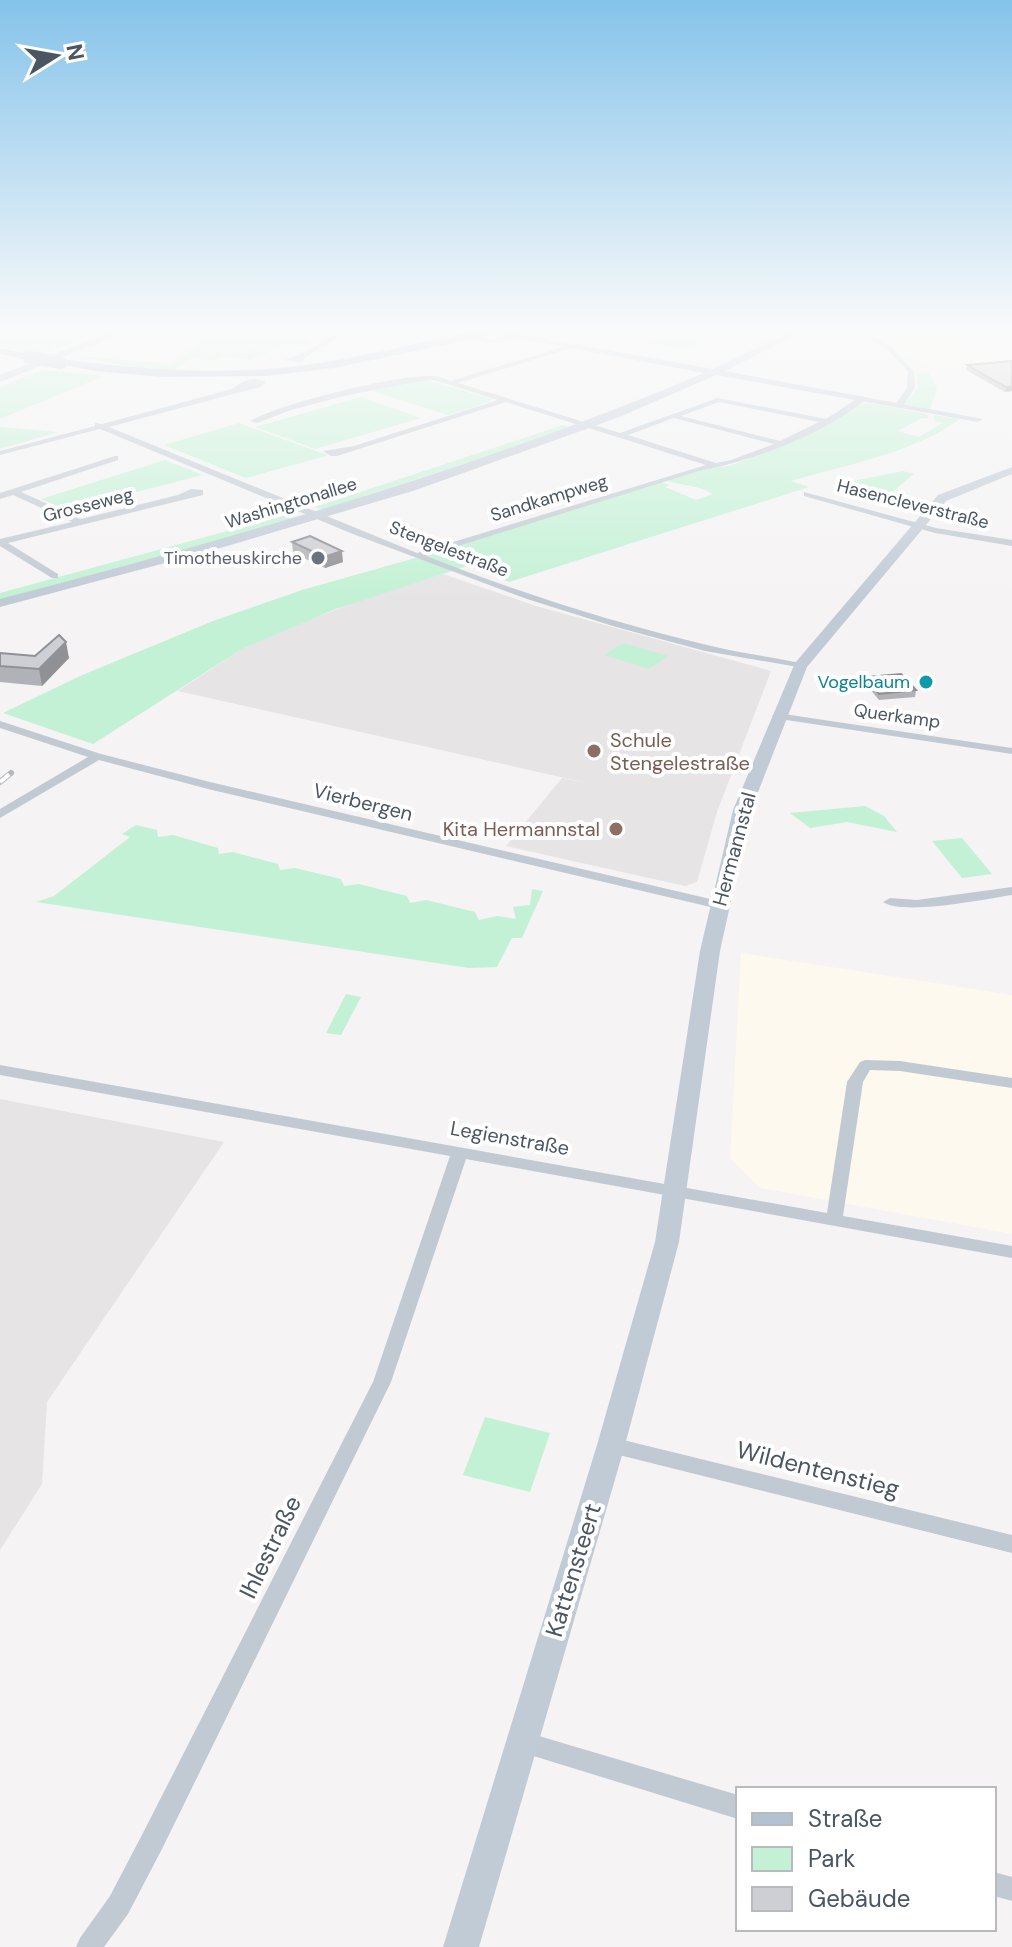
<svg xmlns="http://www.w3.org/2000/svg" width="1012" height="1947" font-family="'DM Sans',sans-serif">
	<rect width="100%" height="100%" fill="#f5f3f3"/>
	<!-- commercial -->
	<path fill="#fdf9ef" d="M875,327H928L1001,364L929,370L869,329Z
		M741,953L1012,995V1234L760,1188L730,1158Z"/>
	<!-- education -->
	<path fill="#e6e4e5" d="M443,574L536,606L771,671L717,812L697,882L685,886L506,846L562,778L592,784L178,691L242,649L293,626L380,593Z
		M0,1099L224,1142L47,1402L42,1484L0,1550Z"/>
	<!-- green -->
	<path fill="#c3f1d5" d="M0,327H115L42,354L0,347Z
		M183,327H190L183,332L195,334L207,327L313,340L300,346L288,344L250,360L224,356L214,361L193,358L174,370L131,367L77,356L172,364L206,339L166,337Z
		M715,327L722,332L683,350L645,342L670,331Z
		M42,370L104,376L0,419V387Z
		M928,372L937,388L930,409L904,404L918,388L917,373Z
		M422,379L492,399L491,401L448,415L372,391Z
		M361,397L421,418L315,449L255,427Z
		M869,403L927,414L929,419L922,418L898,431L919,437L943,423L935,421L933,415L960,419C912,454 847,464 791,481L809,487L509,582L467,566L333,610L242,649L93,744L3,713L80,676L213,621L302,590L433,553L660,482L669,485L665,487L696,500L713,494C696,484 681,486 665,480L707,467L729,466L761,454L862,404Z
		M239,423L327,455L326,456L246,478L164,445Z
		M563,425L573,428L322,510L315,507Z
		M0,427L58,432L0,449Z
		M165,460L203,475L66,510L41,499Z
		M903,471L914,474L890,494L876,490L867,495L848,489L857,485L848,482Z
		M290,514L299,518L0,600V593Z
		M623,643L668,656L649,669L604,655Z
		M865,806L884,816L897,832L847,822L810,828L790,813Z
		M136,825L157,830L158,837L173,835L218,848L219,854L233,852L278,864L280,870L295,868L341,879L344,886L359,884L407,896L410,903L426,900L475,912L479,920L497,916L516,919L513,907L530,905L532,889L543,891L522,938H512L497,967L469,968L36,902L54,896L130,837L122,834Z
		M962,838L992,874L962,878L932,841Z
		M346,994L361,997L341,1035L326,1033Z
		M485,1417L550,1433L530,1492L463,1475Z"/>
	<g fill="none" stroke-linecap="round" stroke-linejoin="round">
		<!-- street -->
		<path fill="#c1cad2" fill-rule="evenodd" d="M279,327L340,331L347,327H355L307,356L302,362L284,360L302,354L335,334Z
			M520,334L522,337L493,343L465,338L468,336L493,339Z
			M869,336C888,339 902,358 914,372L915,388L902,407L895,405L907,388L908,372L888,350L869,338Z
			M573,344L575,347L458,383L620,433L718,398L826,419L861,396L868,398C826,433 756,460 702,470L426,556C517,592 611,622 707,645C739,653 772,657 804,664V668L705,651L616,627L527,599L353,534L100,429L0,455V451L95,426V423L102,424L232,389C243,381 253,376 266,382L260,387L109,427L417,553L706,465L506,402L337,456H331L323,451L354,446L498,400L434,380L420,381L344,396L291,410L257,423L250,421C277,404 400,374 432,376C439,376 445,379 451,381ZM719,402L819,422L780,441L681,416ZM674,418L774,444L731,460L716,463L628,435Z
			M115,456H118V460L21,492L81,519L178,495L191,489L203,490V495L8,543L58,574V578H52L0,546V539L72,522L13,495L0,499V493Z
			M804,492L936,528L1012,540V546L935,533L804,496Z
			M777,713L1012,748V754L773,718L772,716Z
			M0,721L101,754L210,782L719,901L726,905L719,909L208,789L99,760L0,818V809L88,757L0,728Z
			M1012,887V895C985,899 903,916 883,902L890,898L917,900Z
			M865,1060L900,1061L1012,1078V1088L900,1071L870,1070L863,1082L843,1216L1012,1246V1258L466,1159L391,1382L162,1849L128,1914L104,1947H76L80,1938L110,1896L144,1831L373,1382L450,1156L0,1075V1065L827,1213L847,1082L860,1062Z
			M611,1437L1012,1535V1553L611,1453L604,1451L601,1445L604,1439Z
			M522,1731L738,1795V1819L514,1750L510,1742L514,1734Z
			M994,1872L1012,1877V1901L994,1896Z"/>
		<!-- secondary -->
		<path fill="#c1cbd6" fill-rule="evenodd" d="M124,327H137L0,382V375Z
			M458,327H479L713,369L800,327H812L725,371L983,419L978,422L716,375L617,418L416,490L210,551L0,607V599C239,536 476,470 704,373Z
			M1003,327H1012V332Z
			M1012,467V474L946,501L807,667L751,810L720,951L679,1242L625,1445L479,1947H443L597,1445L655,1242L700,951L733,810L795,663L938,495Z"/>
		<!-- primary -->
		<path fill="#b3c2d1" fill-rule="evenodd" d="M497,327H561L556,330L509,335L501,333L334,368L266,376L163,377L95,371L55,363L61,359C140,370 219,375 299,366C366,358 431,338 497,327Z
			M0,348L32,355L34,357L28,360L0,354Z"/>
		<defs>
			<path id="rail" d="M0,782L11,773"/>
		</defs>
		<!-- rail casing -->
		<use href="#rail" stroke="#b5b8bd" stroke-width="6"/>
		<!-- rail -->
		<use href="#rail" stroke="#fff" stroke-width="4" stroke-dasharray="12" stroke-linecap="butt"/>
		<!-- primary-bridge -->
		<path stroke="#b3c2d1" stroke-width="12" d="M28,357L61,363"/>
	</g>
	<!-- wall -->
	<path fill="#b0b2b7" d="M1012,361L1005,392L966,370L967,365Z
		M292,542L343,562L325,568L293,553Z
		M0,653L69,658L42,686L0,682Z
		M866,677L916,690L915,697L879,700L865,683Z"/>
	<!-- shaded-wall -->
	<path fill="#909195" d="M1006,387H1012V391L1005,392Z
		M342,551L343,562L325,568L324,557Z
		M66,642L69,658L42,686L39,669Z"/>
	<!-- building -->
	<path fill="#cdcfd5" stroke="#909195" stroke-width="2" d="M1012,361V387H1006L967,365Z
		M310,536L342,551L324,557L292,542Z
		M59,635L66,642L39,669L0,666V653L35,656Z
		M901,674L916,690L879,694L866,677Z"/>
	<!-- sky -->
	<linearGradient id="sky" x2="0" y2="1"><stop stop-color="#85c3ea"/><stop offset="0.55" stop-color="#fafafa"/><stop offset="1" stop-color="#fafafa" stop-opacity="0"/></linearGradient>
	<rect width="1012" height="600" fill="url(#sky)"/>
	<!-- markers -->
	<circle fill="#6b7280" stroke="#fff" stroke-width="3" cx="318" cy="558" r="8"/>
	<circle fill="#0f9aa8" stroke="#fff" stroke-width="3" cx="926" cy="682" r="8"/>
	<g fill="#8d6e63" stroke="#fff" stroke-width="3">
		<circle cx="594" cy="751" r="8"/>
		<circle cx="616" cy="829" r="8"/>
	</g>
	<g text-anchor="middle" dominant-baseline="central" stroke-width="8" stroke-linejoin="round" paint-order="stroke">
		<!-- far-street labels -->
		<g font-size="18" fill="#4a5661" stroke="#fff">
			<text transform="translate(549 498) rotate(-17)">Sandkampweg</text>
			<text transform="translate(291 503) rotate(-17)">Washingtonallee</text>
			<text transform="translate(913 504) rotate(14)">Hasencleverstraße</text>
			<text transform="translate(88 505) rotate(-14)">Grosseweg</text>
			<text transform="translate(449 549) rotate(21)">Stengelestraße</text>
			<text transform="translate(897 716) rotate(8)">Querkamp</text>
		</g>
		<!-- far-worship labels -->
		<g font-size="18" fill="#5b616d" stroke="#fff" text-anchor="end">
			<text x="302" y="558">Timotheuskirche</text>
		</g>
		<!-- far-culture labels -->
		<g font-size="18" fill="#0d838f" stroke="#fff" text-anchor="end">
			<text x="910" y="682">Vogelbaum</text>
		</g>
		<!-- education labels -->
		<g font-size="20" fill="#785e54" stroke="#fff" text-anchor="start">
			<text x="610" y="740">Schule<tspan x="610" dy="23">Stengelestraße</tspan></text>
			<text x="600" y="829" text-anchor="end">Kita Hermannstal</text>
		</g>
		<!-- street labels -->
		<g font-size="20" fill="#4a5661" stroke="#fff">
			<text transform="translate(363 802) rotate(14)">Vierbergen</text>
			<text transform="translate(734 849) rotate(-75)">Hermannstal</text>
			<text transform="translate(510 1138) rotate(10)">Legienstraße</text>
		</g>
		<!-- near-street labels -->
		<g font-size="24" fill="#4a5661" stroke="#fff">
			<text transform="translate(818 1469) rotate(14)">Wildentenstieg</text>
			<text transform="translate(270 1547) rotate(-64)">Ihlestraße</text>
			<text transform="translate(573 1570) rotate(-73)">Kattensteert</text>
		</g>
	</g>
	<!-- legend -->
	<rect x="736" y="1787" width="260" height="144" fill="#ffffff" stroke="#b7bbc0" stroke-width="2"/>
	<rect x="752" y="1813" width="40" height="12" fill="#b3c2d1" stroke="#b7bbc0" stroke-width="2"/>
	<text x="808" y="1827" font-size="24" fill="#4a5661">Straße</text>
	<rect x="752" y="1847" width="40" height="24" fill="#c3f1d5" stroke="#b7bbc0" stroke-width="2"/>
	<text x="808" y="1867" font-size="24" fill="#4a5661">Park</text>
	<rect x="752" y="1887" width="40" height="24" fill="#cdcfd5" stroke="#b7bbc0" stroke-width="2"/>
	<text x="808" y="1907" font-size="24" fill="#4a5661">Gebäude</text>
	<!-- north arrow -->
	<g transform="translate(56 56) rotate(79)" stroke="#ffffff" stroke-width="6" paint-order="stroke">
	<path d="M0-6L14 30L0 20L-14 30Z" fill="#4a5661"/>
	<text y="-12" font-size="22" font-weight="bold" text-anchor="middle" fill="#4a5661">N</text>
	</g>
</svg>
